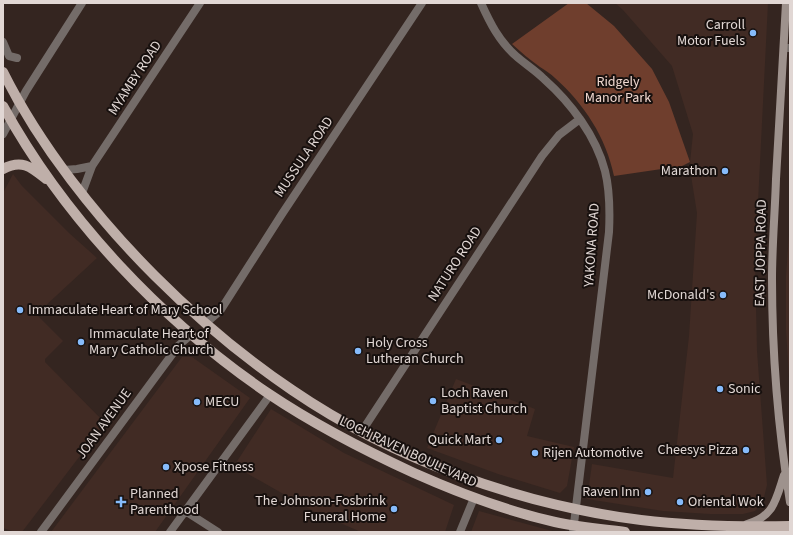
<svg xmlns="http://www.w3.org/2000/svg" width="793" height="535" font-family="'Source Sans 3',sans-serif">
	<rect width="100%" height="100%" fill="#342520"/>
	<!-- built -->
	<path fill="#412b24" d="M615,3H768L755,262L757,351L767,485L763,501L755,511L743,514H710L663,511L587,499L592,464L673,478L689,336L697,213L692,182L690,162L693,134L672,66L623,10Z
		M13,174L22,186L69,233L97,258L43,308L37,315L63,341L45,359V362L105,423L22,532H15L3,528V193Z
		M790,184V392L786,330V276L789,234Z
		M182,357H192L250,398L155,532H51Z
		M456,379L535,409L527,436L574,447L567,486L560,493L498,474L427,448Z
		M271,409L344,453L454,505L445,532H361L315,512L234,466Z
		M479,511L556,532H471Z"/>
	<!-- green -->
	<path fill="#6f3e2d" d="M569,3H586L614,26L652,69L669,102L690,162L682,166L614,176C606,137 584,104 555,78C551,74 545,70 540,67C530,60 521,52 512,44Z"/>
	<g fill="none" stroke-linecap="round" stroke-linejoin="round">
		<!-- minor -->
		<path stroke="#746c69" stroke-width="8" d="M481,3C490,23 499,41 516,56C525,64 535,70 544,79C571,103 596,136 605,171C610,191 610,211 609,232L573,532
			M3,42L9,56L17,58
			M784,48H790
			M64,170L77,169L92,166
			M82,193L92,166L200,3
			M206,323L220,311L282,214L422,3
			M362,431L542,156L559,135L580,119
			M185,511L218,532
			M41,532L179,345L192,334
			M170,532L270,395
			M460,532L474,498"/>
		<!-- tertiary -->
		<path stroke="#746c69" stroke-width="8" d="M3,134L26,91L82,3"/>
		<!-- secondary -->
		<path stroke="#9e928d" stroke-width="8" d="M786,3C783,62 779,120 776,179C775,212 772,245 772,279C772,354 778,428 790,502
			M747,524C774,517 776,499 784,475"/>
		<!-- primary -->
		<path stroke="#bfafa9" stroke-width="10" d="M3,72C40,146 97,218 155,276C197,318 243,357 292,390C393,459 520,505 641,520C691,526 740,527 790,526
			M3,106C65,219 163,322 269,394C315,425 364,450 414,473C459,493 506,511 555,522C578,527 601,529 625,532
			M3,169C22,159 31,167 46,179"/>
	</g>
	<!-- markers -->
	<g fill="#86bbfb" stroke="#17100e" stroke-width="1.5">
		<circle cx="753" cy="33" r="4"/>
		<circle cx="725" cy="171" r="4"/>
		<circle cx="723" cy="295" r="4"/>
		<circle cx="20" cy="310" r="4"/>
		<circle cx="81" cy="342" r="4"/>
		<circle cx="358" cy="351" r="4"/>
		<circle cx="720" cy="389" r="4"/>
		<circle cx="433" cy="401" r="4"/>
		<circle cx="197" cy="402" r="4"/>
		<circle cx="499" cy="440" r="4"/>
		<circle cx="746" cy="450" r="4"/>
		<circle cx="535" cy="453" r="4"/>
		<circle cx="166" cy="467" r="4"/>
		<circle cx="648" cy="492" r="4"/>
		<path d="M119 496h4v4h4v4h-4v4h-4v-4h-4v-4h4z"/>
		<circle cx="680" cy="502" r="4"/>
		<circle cx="394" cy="509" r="4"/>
	</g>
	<g text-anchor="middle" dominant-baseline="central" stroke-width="4" stroke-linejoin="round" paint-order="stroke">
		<!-- poi labels -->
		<g font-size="14" fill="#e1d7d4" stroke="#17100e" text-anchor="start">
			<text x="745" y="25" text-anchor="end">Carroll<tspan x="745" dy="16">Motor Fuels</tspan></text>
			<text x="717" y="171" text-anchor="end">Marathon</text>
			<text x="715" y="295" text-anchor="end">McDonald's</text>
			<text x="28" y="310">Immaculate Heart of Mary School</text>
			<text x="89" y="334">Immaculate Heart of<tspan x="89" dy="16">Mary Catholic Church</tspan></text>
			<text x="366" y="343">Holy Cross<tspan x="366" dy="16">Lutheran Church</tspan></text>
			<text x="728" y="389">Sonic</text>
			<text x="441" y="393">Loch Raven<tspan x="441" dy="16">Baptist Church</tspan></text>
			<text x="205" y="402">MECU</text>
			<text x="491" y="440" text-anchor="end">Quick Mart</text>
			<text x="738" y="450" text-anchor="end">Cheesys Pizza</text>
			<text x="543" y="453">Rijen Automotive</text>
			<text x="174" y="467">Xpose Fitness</text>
			<text x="640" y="492" text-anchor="end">Raven Inn</text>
			<text x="130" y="494">Planned<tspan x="130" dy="16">Parenthood</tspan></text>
			<text x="386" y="501" text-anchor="end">The Johnson-Fosbrink<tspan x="386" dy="16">Funeral Home</tspan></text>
			<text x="688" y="502">Oriental Wok</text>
		</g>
		<!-- street labels -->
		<g font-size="14" fill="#e1d7d4" stroke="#17100e">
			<text transform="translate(135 78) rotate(-57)">MYAMBY ROAD</text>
			<text transform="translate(304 157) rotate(-56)">MUSSULA ROAD</text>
			<text transform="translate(592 245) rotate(-86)">YAKONA ROAD</text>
			<text transform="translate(761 253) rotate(-89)">EAST JOPPA ROAD</text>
			<text transform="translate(455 264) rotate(-57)">NATURO ROAD</text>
			<text transform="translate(104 424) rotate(-54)">JOAN AVENUE</text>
			<text transform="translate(408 452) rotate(25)">LOCH RAVEN BOULEVARD</text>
		</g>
		<!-- park labels -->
		<g font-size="14" fill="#f1d9d1" stroke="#17100e">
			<text x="618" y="82">Ridgely<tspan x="618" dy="16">Manor Park</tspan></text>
		</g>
	</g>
	<!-- border -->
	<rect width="793" height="535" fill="none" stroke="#e1d7d4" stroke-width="8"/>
</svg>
